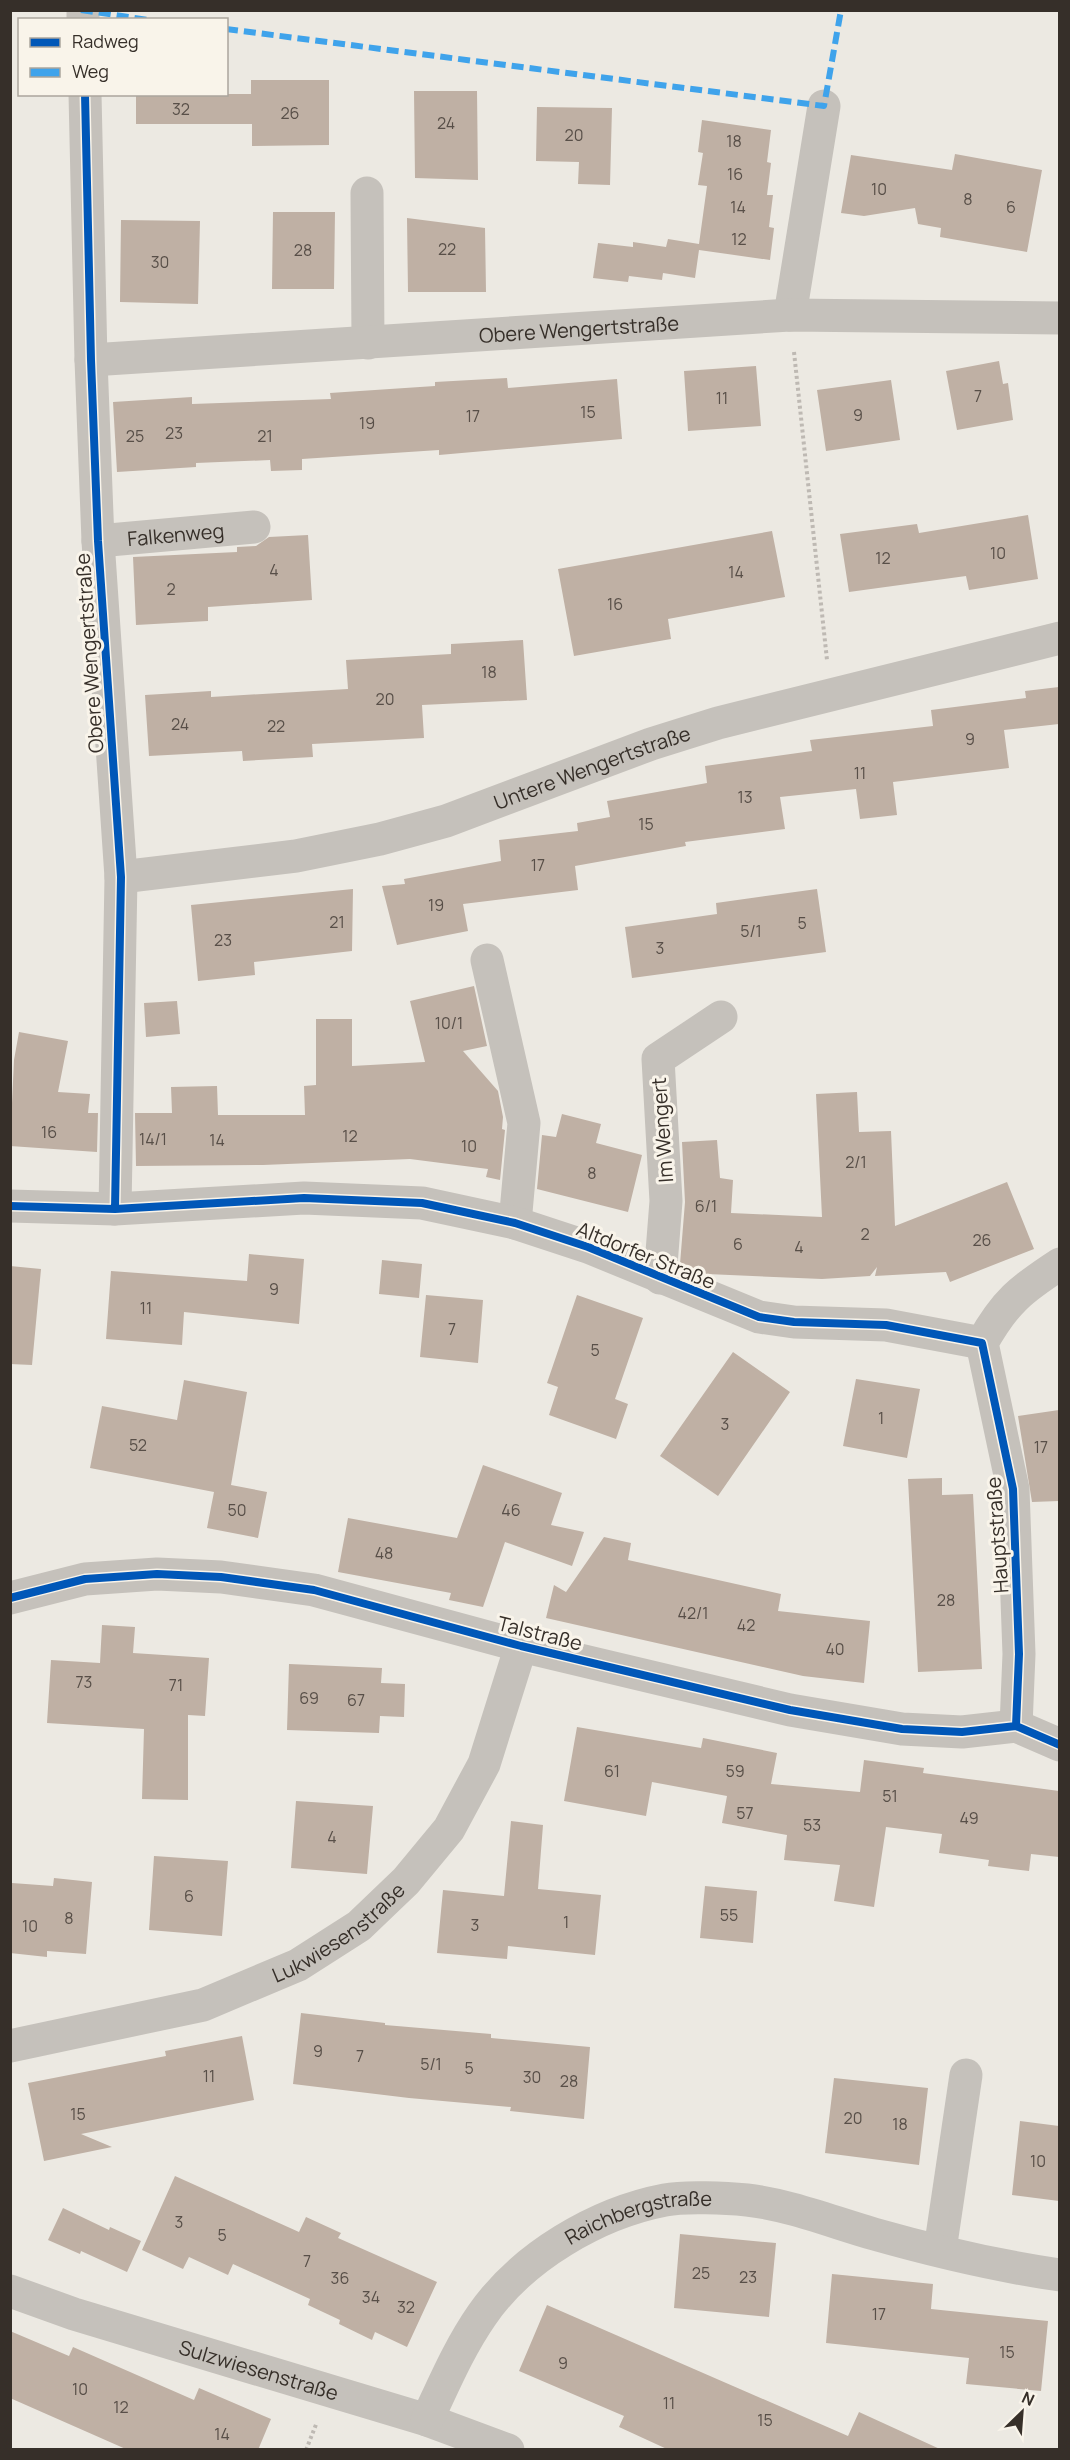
<svg xmlns="http://www.w3.org/2000/svg" width="1070" height="2460" font-family="Manrope,sans-serif">
	<rect width="100%" height="100%" fill="#ece9e2"/>
	<!-- building -->
	<path fill="#bfb0a4" d="M251,80H329V145L252,146V124H136V94H251Z
		M414,91H477L478,180L415,178Z
		M537,107L612,108L610,185L578,184L579,162L536,161Z
		M702,120L771,130L767,162L771,163L767,195H773L769,227L774,228L770,260L699,250L695,278L663,273L662,280L629,276L628,282L593,278L598,243L633,247V242L666,247L668,239L699,244L707,186L698,185L703,153L698,152Z
		M955,154L1042,170L1027,252L940,237L941,228L918,224L915,208L864,216L841,213L851,155L952,170Z
		M273,212H335L334,289H272Z
		M407,218L485,228L486,292H408Z
		M121,220L200,221L198,304L120,302Z
		M999,361L1003,384L1008,383L1013,420L957,430L946,371Z
		M756,366L761,426L688,431L684,371Z
		M507,378L508,388L617,379L622,439L439,455V450L302,459V470L271,471L270,460L196,463V467L117,472L113,402L192,397V404L331,399L330,393L435,386V382Z
		M891,380L900,440L826,451L817,390Z
		M1028,515L1038,579L969,590L966,576L849,592L840,534L917,524L919,533Z
		M772,531L785,597L668,619L671,639L574,656L558,569Z
		M308,535L312,600L208,607V621L136,625L133,557L237,552V547L256,546L269,537Z
		M523,640L527,700L422,705L424,738L312,744L313,757L243,761L242,751L149,756L145,695L211,691V697L348,689L346,660L451,654V644Z
		M1059,687V724L1004,730L1009,768L893,782L897,815L860,819L856,789L780,797L785,829L685,842L686,846L575,866L578,890L463,904L468,931L397,945L382,886L405,884L404,879L501,861L499,840L578,831L577,823L610,817L607,801L707,783L705,766L812,751L810,740L933,726L931,710L1026,698L1025,691Z
		M353,889L352,951L254,962L255,975L198,981L191,905Z
		M817,889L826,952L632,978L625,927L717,914L716,903Z
		M474,986L487,1046L463,1051L498,1091L503,1117L502,1129L505,1130L500,1180L486,1177L488,1169L410,1159L263,1165L136,1166L135,1113H172L171,1087L217,1086L218,1115H305L304,1086L316,1085V1019H352V1066L425,1062L410,1001Z
		M177,1001L180,1034L146,1037L144,1003Z
		M19,1032L68,1041L58,1092L90,1094L88,1113H98L97,1152L10,1146L14,1060Z
		M857,1092L859,1132L891,1131L895,1226L1007,1182L1034,1249L950,1282L946,1272L875,1276L877,1267L870,1276L822,1279L707,1274L680,1264L685,1202L682,1142L717,1140L720,1178L733,1180L731,1213L822,1217L816,1094Z
		M562,1114L601,1124L596,1143L642,1155L628,1212L537,1189L542,1135L556,1137Z
		M249,1254L304,1259L299,1324L184,1312L182,1345L106,1339L111,1271L247,1281Z
		M382,1260L422,1264L419,1298L379,1294Z
		M10,1266L41,1269L32,1365L10,1364Z
		M426,1295L483,1300L478,1363L420,1357Z
		M577,1295L643,1318L615,1399L628,1404L616,1439L549,1415L558,1387L547,1383Z
		M733,1352L790,1392L718,1496L660,1456Z
		M856,1379L920,1389L907,1458L843,1446Z
		M184,1380L247,1392L231,1485L267,1492L258,1538L207,1528L214,1492L90,1468L102,1406L177,1420Z
		M1059,1410V1501L1032,1502L1018,1416Z
		M483,1465L562,1493L551,1525L584,1532L572,1566L505,1542L483,1607L449,1600L451,1593L338,1572L348,1518L457,1538Z
		M942,1478V1495L973,1494L982,1669L918,1672L908,1479Z
		M604,1537L631,1543L628,1560L781,1594L778,1611L870,1621L864,1683L803,1676L546,1618L554,1585L566,1592Z
		M102,1625L135,1627L133,1653L209,1658L205,1716L188,1715V1800L142,1799L144,1729L47,1723L51,1660L100,1663Z
		M289,1664L382,1668L381,1683L405,1684L404,1717L380,1716L379,1733L287,1730Z
		M577,1727L701,1748L703,1738L777,1753L771,1784L860,1792L864,1760L924,1768L923,1773L1059,1791V1857L1031,1854L1029,1871L988,1866L989,1860L939,1853L942,1834L886,1827L874,1907L834,1901L840,1865L784,1860L787,1835L722,1823L727,1796L652,1782L646,1816L564,1801Z
		M296,1801L373,1806L367,1874L291,1868Z
		M511,1821L543,1825L538,1889L601,1895L595,1955L508,1946L507,1959L437,1953L443,1890L504,1896Z
		M154,1856L228,1861L222,1936L149,1930Z
		M54,1878L92,1882L86,1954L47,1951V1957L10,1953L12,1883L53,1886Z
		M705,1886L757,1891L753,1943L700,1938Z
		M301,2013L385,2023V2025L491,2034V2038L590,2047L584,2119L510,2111L511,2107L409,2098L293,2084Z
		M242,2036L254,2100L81,2134L112,2147L44,2161L28,2083L166,2056L165,2051Z
		M834,2078L928,2088L919,2165L825,2153Z
		M1020,2121L1059,2126V2201L1012,2195Z
		M175,2176L299,2232L306,2217L341,2233L338,2238L437,2282L407,2347L375,2332L372,2340L339,2324L340,2320L308,2305L310,2299L233,2264L228,2275L189,2257L183,2269L142,2250Z
		M63,2208L109,2230L110,2227L141,2241L127,2272L81,2251L80,2254L48,2240Z
		M680,2234L776,2243L769,2317L674,2308Z
		M832,2274L933,2284L931,2309L1048,2321L1041,2391L966,2384L969,2358L826,2343Z
		M547,2305L848,2436L859,2412L942,2450H669L619,2427L624,2416L519,2371Z
		M10,2331L69,2356L73,2347L194,2400L199,2388L271,2419L258,2450H128L10,2398Z"/>
	<g fill="none" stroke-linecap="round" stroke-linejoin="round">
		<!-- path -->
		<path stroke="#beb9b3" stroke-width="4" stroke-dasharray="3 3" stroke-linecap="butt" d="M794,352L827,660
			M306,2450L317,2422"/>
		<!-- minor -->
		<g stroke="#c5c1bb" stroke-width="33">
			<path d="M83,11V20"/>
			<path d="M85,94L91,360L98,541L121,877L115,1209"/>
			<path d="M367,193L368,343"/>
			<path d="M790,315L824,106"/>
			<path id="s1" d="M91,360L790,315L1060,318"/>
			<path id="s2" d="M98,541L254,527"/>
			<path id="s3" d="M121,877L296,856L380,839L446,821L651,744L718,723L1060,638"/>
			<path d="M487,960L524,1123L515,1223"/>
			<path d="M10,1206L115,1209L304,1198L422,1203L515,1223L588,1247L759,1317L794,1322L886,1325L982,1343"/>
			<path d="M660,1278L666,1201L658,1059L721,1017"/>
			<path d="M10,1598L85,1579L157,1574L221,1577L314,1590L521,1646L790,1710L902,1729L962,1732L1016,1726L1060,1745"/>
			<path d="M1016,1726L1019,1654L1013,1489L982,1343C1005,1302 1020,1290 1060,1264"/>
			<path id="s4" d="M10,2046L203,2005L298,1965L359,1926L406,1881L449,1829L484,1764L521,1646"/>
			<path d="M940,2250L966,2075"/>
			<path id="s5" d="M10,2291L74,2314L427,2420L508,2450"/>
			<path id="s6" d="M427,2420C444,2384 459,2348 482,2315C522,2257 597,2213 665,2200C684,2196 727,2198 747,2200C790,2205 832,2222 874,2234C934,2251 997,2266 1060,2275"/>
		</g>
		<!-- quiet -->
		<path stroke="#3fa3eb" stroke-width="6" stroke-dasharray="12 6" stroke-linecap="butt" d="M81,10L149,20
			M226,29L824,106L841,10"/>
		<defs>
			<path id="cycleway" d="M85,94L91,360L98,541L121,877L115,1209
				M10,1206L115,1209L304,1198L422,1203L515,1223L588,1247L759,1317L794,1322L886,1325L982,1343L1013,1489L1019,1654L1016,1726
				M10,1598L85,1579L157,1574L221,1577L314,1590L521,1646L790,1710L902,1729L962,1732L1016,1726L1060,1745"/>
		</defs>
		<!-- cycleway casing -->
		<use href="#cycleway" stroke="#f9f4ea" stroke-width="11"/>
		<!-- cycleway -->
		<use href="#cycleway" stroke="#0057b8" stroke-width="8"/>
	</g>
	<g text-anchor="middle" dominant-baseline="central" stroke-width="6" stroke-linejoin="round" paint-order="stroke">
		<!-- number labels -->
		<g font-size="16" fill="#584f48">
			<text x="181" y="109">32</text>
			<text x="290" y="113">26</text>
			<text x="446" y="123">24</text>
			<text x="574" y="135">20</text>
			<text x="734" y="141">18</text>
			<text x="735" y="174">16</text>
			<text x="879" y="189">10</text>
			<text x="968" y="199">8</text>
			<text x="738" y="207">14</text>
			<text x="1011" y="207">6</text>
			<text x="739" y="239">12</text>
			<text x="447" y="249">22</text>
			<text x="303" y="250">28</text>
			<text x="160" y="262">30</text>
			<text x="978" y="396">7</text>
			<text x="722" y="398">11</text>
			<text x="588" y="412">15</text>
			<text x="858" y="415">9</text>
			<text x="473" y="416">17</text>
			<text x="367" y="423">19</text>
			<text x="174" y="433">23</text>
			<text x="135" y="436">25</text>
			<text x="265" y="436">21</text>
			<text x="998" y="553">10</text>
			<text x="883" y="558">12</text>
			<text x="274" y="570">4</text>
			<text x="736" y="572">14</text>
			<text x="171" y="589">2</text>
			<text x="615" y="604">16</text>
			<text x="489" y="672">18</text>
			<text x="385" y="699">20</text>
			<text x="180" y="724">24</text>
			<text x="276" y="726">22</text>
			<text x="970" y="739">9</text>
			<text x="860" y="773">11</text>
			<text x="745" y="797">13</text>
			<text x="646" y="824">15</text>
			<text x="538" y="865">17</text>
			<text x="436" y="905">19</text>
			<text x="337" y="922">21</text>
			<text x="802" y="923">5</text>
			<text x="751" y="931">5/1</text>
			<text x="223" y="940">23</text>
			<text x="660" y="948">3</text>
			<text x="449" y="1023">10/1</text>
			<text x="49" y="1132">16</text>
			<text x="350" y="1136">12</text>
			<text x="153" y="1139">14/1</text>
			<text x="217" y="1140">14</text>
			<text x="469" y="1146">10</text>
			<text x="856" y="1162">2/1</text>
			<text x="592" y="1173">8</text>
			<text x="706" y="1206">6/1</text>
			<text x="865" y="1234">2</text>
			<text x="982" y="1240">26</text>
			<text x="738" y="1244">6</text>
			<text x="799" y="1247">4</text>
			<text x="274" y="1289">9</text>
			<text x="146" y="1308">11</text>
			<text x="452" y="1329">7</text>
			<text x="595" y="1350">5</text>
			<text x="881" y="1418">1</text>
			<text x="725" y="1424">3</text>
			<text x="138" y="1445">52</text>
			<text x="1041" y="1447">17</text>
			<text x="237" y="1510">50</text>
			<text x="511" y="1510">46</text>
			<text x="384" y="1553">48</text>
			<text x="946" y="1600">28</text>
			<text x="693" y="1613">42/1</text>
			<text x="746" y="1625">42</text>
			<text x="835" y="1649">40</text>
			<text x="84" y="1682">73</text>
			<text x="176" y="1685">71</text>
			<text x="309" y="1698">69</text>
			<text x="356" y="1700">67</text>
			<text x="612" y="1771">61</text>
			<text x="735" y="1771">59</text>
			<text x="890" y="1796">51</text>
			<text x="745" y="1813">57</text>
			<text x="969" y="1818">49</text>
			<text x="812" y="1825">53</text>
			<text x="332" y="1837">4</text>
			<text x="189" y="1896">6</text>
			<text x="729" y="1915">55</text>
			<text x="69" y="1918">8</text>
			<text x="566" y="1922">1</text>
			<text x="475" y="1925">3</text>
			<text x="30" y="1926">10</text>
			<text x="318" y="2051">9</text>
			<text x="360" y="2056">7</text>
			<text x="431" y="2064">5/1</text>
			<text x="469" y="2068">5</text>
			<text x="209" y="2076">11</text>
			<text x="532" y="2077">30</text>
			<text x="569" y="2081">28</text>
			<text x="78" y="2114">15</text>
			<text x="853" y="2118">20</text>
			<text x="900" y="2124">18</text>
			<text x="1038" y="2161">10</text>
			<text x="179" y="2222">3</text>
			<text x="222" y="2235">5</text>
			<text x="307" y="2261">7</text>
			<text x="701" y="2273">25</text>
			<text x="748" y="2277">23</text>
			<text x="340" y="2278">36</text>
			<text x="371" y="2297">34</text>
			<text x="406" y="2307">32</text>
			<text x="879" y="2314">17</text>
			<text x="1007" y="2352">15</text>
			<text x="563" y="2363">9</text>
			<text x="80" y="2389">10</text>
			<text x="669" y="2403">11</text>
			<text x="121" y="2407">12</text>
			<text x="765" y="2420">15</text>
			<text x="222" y="2434">14</text>
		</g>
		<!-- street labels -->
		<g font-size="20" fill="#362f29" stroke="#f9f4ea">
			<text stroke="none"><textPath href="#s1" startOffset="489">Obere Wengertstraße</textPath></text>
			<text stroke="none"><textPath href="#s2" startOffset="78">Falkenweg</textPath></text>
			<text transform="translate(89 653) rotate(-94)">Obere Wengertstraße</text>
			<text stroke="none"><textPath href="#s3" startOffset="486">Untere Wengertstraße</textPath></text>
			<text transform="translate(662 1130) rotate(-94)">Im Wengert</text>
			<text transform="translate(646 1255) rotate(22)">Altdorfer Straße</text>
			<text transform="translate(997 1535) rotate(-94)">Hauptstraße</text>
			<text transform="translate(540 1633) rotate(14)">Talstraße</text>
			<text stroke="none"><textPath href="#s4" startOffset="352">Lukwiesenstraße</textPath></text>
			<text stroke="none"><textPath href="#s6" startOffset="310">Raichbergstraße</textPath></text>
			<text stroke="none"><textPath href="#s5" startOffset="261">Sulzwiesenstraße</textPath></text>
		</g>
	</g>
	<!-- border -->
	<rect width="1070" height="2460" fill="none" stroke="#362f29" stroke-width="24"/>
	<!-- legend -->
	<rect x="18" y="18" width="210" height="78" fill="#f9f4ea" stroke="#aba59d" stroke-width="1.5"/>
	<rect x="30" y="38" width="30" height="9" fill="#0057b8" stroke="#aba59d" stroke-width="1.5"/>
	<text x="72" y="48" font-size="18" fill="#362f29">Radweg</text>
	<rect x="30" y="68" width="30" height="9" fill="#3fa3eb" stroke="#aba59d" stroke-width="1.5"/>
	<text x="72" y="78" font-size="18" fill="#362f29">Weg</text>
	<!-- north arrow -->
	<g transform="translate(1022 2412) rotate(25)" stroke="#f9f4ea" stroke-width="4.5" paint-order="stroke">
	<path d="M0-4.5L10 22L0 15L-10 22Z" fill="#362f29"/>
	<text y="-9" font-size="16" font-weight="bold" text-anchor="middle" fill="#362f29">N</text>
	</g>
</svg>
